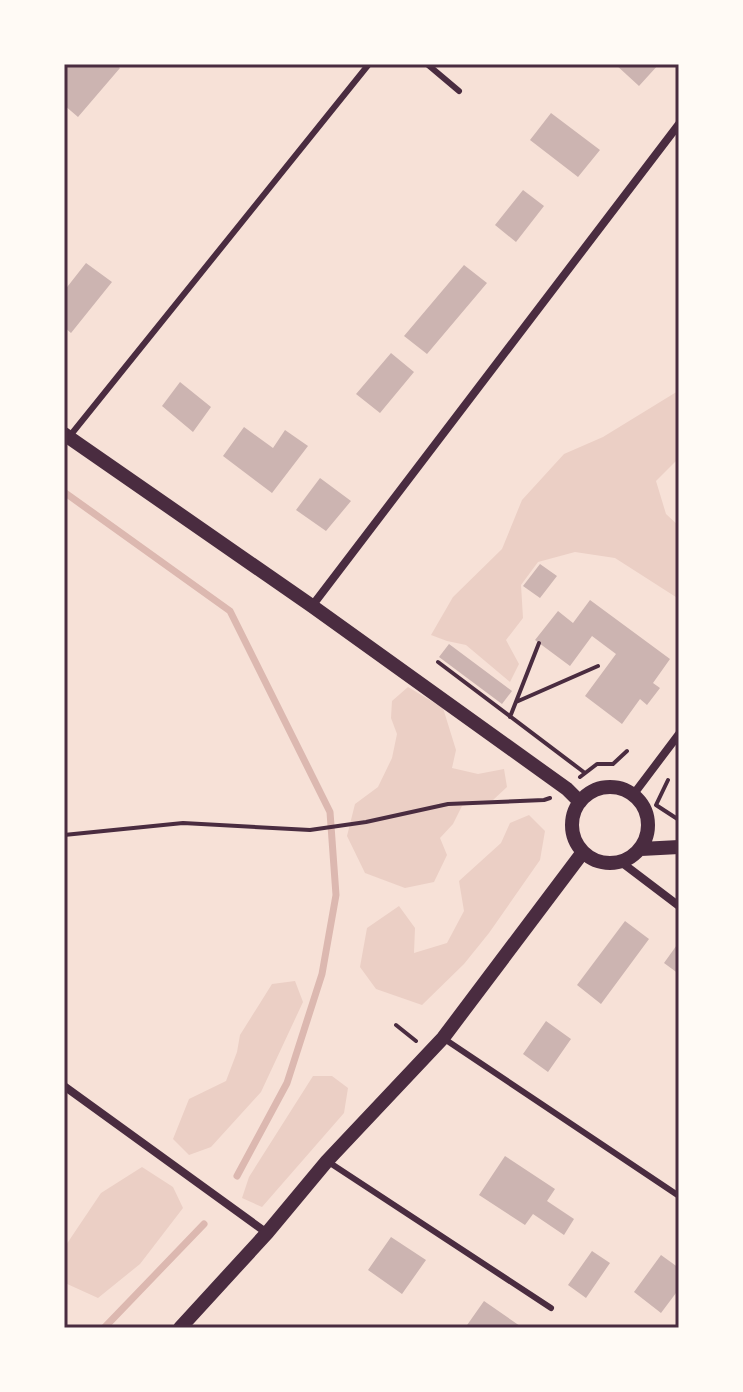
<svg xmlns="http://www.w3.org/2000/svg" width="743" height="1392" font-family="'Alegreya Sans',sans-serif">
	<rect width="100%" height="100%" fill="#f7e1d7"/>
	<!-- green -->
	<path fill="#ebcfc5" d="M678,391L679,458L656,481L666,514L679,526V599L615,558L575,552L538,562L521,585L523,618L506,640L519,664L510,682L466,645L447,641L431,635L453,597L502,549L522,500L564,454L603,437Z
		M408,687L443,708L456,750L452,768L478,774L504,769L507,787L493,800L462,806L453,824L440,838L447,855L434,882L405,888L365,873L347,836L355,804L378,787L392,758L397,734L391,718L392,701Z
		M529,815L545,831L540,860L489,933L464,964L422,1005L376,989L360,967L367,928L399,906L415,928L414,953L447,943L464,911L459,881L501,843L510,823Z
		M295,981L303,1002L261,1092L211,1147L189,1155L173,1139L189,1099L226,1081L237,1052L240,1035L272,984Z
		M313,1076H332L348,1088L344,1113L262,1207L242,1198L249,1177Z
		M142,1167L173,1187L183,1208L140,1264L98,1298L65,1283L64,1248L101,1193Z"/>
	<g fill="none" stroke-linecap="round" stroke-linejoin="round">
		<!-- stream -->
		<path stroke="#dcb8b0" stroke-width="7" d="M64,492L230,611L330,812L336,895L322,974L287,1083L237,1176
			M104,1328L204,1224"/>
	</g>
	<!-- building -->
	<path fill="#ccb4b1" d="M64,64H115L120,68L78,117L64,105Z
		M615,64H659L639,86Z
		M551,113L600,150L578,177L530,140Z
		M523,190L544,206L516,242L495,225Z
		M86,263L112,282L71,333L64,327V291Z
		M464,265L487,283L427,354L404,336Z
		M391,353L414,372L380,413L356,394Z
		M180,382L211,407L193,432L162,406Z
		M244,427L273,448L285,430L308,446L272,493L223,456Z
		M320,478L351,501L326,531L296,510Z
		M540,564L557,576L540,598L523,586Z
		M590,600L670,659L653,683L660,688L647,705L640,699L622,724L585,696L616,654L592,636L570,666L535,640L558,611L573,623Z
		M449,644L512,691L502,704L439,657Z
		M625,921L649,939L601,1004L577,985Z
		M679,942V974L664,963Z
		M546,1021L571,1039L548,1072L523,1054Z
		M505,1156L555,1189L547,1201L574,1219L564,1235L533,1214L525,1225L479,1195Z
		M391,1237L426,1260L402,1294L368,1270Z
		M592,1251L610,1263L586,1298L568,1285Z
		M661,1255L679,1268V1289L661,1313L634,1292Z
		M484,1301L520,1326L518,1328H465Z"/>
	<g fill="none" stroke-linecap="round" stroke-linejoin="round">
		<!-- path -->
		<path stroke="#4a2c40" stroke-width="4" d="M438,662L585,773
			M516,702L598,666
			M510,717L539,643
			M580,777L597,764H613L627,751
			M668,780L656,805L679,820
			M64,835L183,823L310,830L366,822L448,804L544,800L550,798
			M396,1025L416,1041"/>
		<!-- service -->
		<path stroke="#4a2c40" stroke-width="6" d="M427,64L459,91
			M69,437L369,64
			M443,1038L679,1196
			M327,1161L551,1308"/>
		<!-- minor -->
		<path stroke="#4a2c40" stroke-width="8" d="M312,606L679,124
			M633,795L679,734
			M621,862L679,906
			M64,1086L267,1233"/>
		<!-- tertiary -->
		<path stroke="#4a2c40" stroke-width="14" d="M64,434L312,606L567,789L580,802
			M572 825a38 38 0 1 1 76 0a38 38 0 1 1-76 0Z
			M641,849L679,847
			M180,1328L267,1233L327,1161L443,1038L583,852"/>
	</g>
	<!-- border -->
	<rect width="743" height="1392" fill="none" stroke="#fffaf5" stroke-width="132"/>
	<rect x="66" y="66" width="611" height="1260" fill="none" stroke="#4a2c40" stroke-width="3"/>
</svg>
